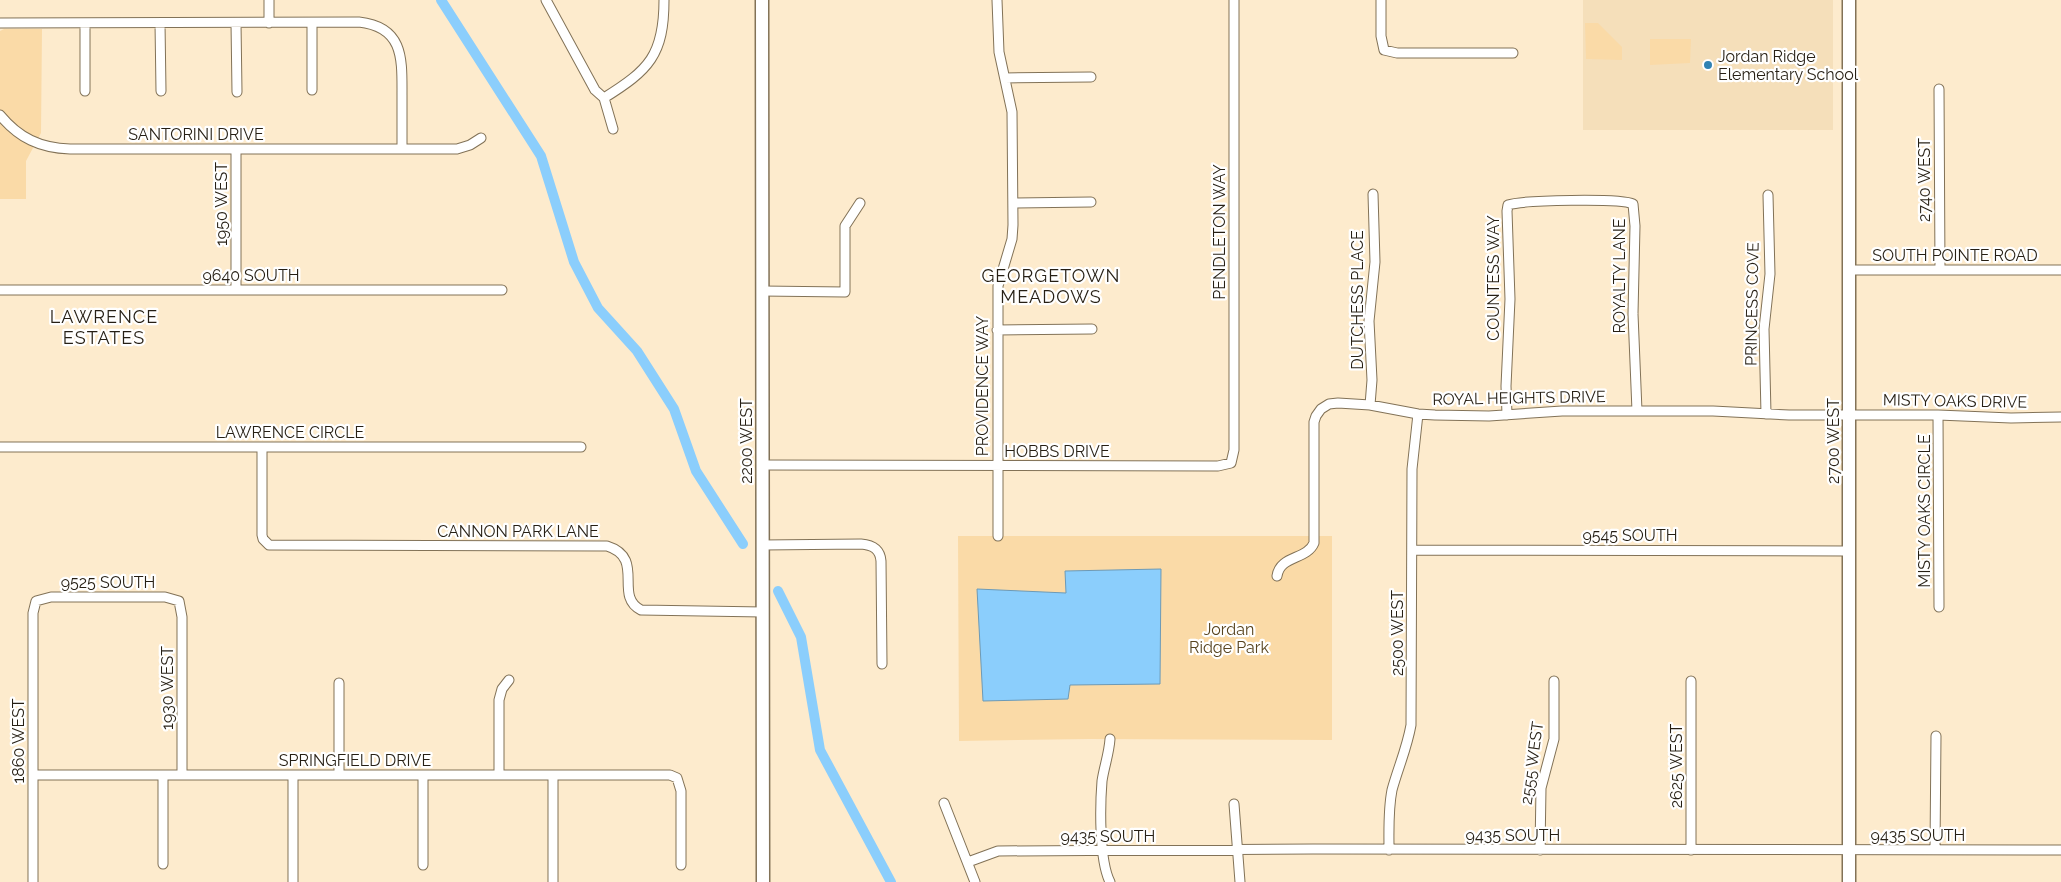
<svg xmlns="http://www.w3.org/2000/svg" width="2061" height="882" font-family="Raleway,sans-serif">
	<rect width="100%" height="100%" fill="#fdebcd"/>
	<!-- built -->
	<path fill="#f5dfba" d="M1583,0H1833V130H1583Z"/>
	<!-- green -->
	<path fill="#fadaa7" d="M1585,23H1598L1622,47V60L1586,59Z
		M4,29H42L41,133L26,161V199H0V31Z
		M1650,39H1691L1690,63L1650,65Z
		M958,536H1332V740L1089,739L959,741Z"/>
	<!-- water -->
	<path fill="#8bcefc" stroke="#6d9ab6" d="M1161,569L1160,684L1070,685L1068,699L983,701L977,589L1066,593L1065,571Z"/>
	<g fill="none" stroke-linecap="round" stroke-linejoin="round">
		<!-- canal -->
		<path stroke="#8bcefc" stroke-width="10" d="M441,0L541,156L574,262L598,308L637,351L674,409L696,471L743,544
			M778,591L801,637L820,750L891,882"/>
		<defs>
			<path id="street" d="M269,0V23
				M546,0L595,90L604,98L613,129
				M997,0L999,52L1012,112L1013,225L1012,239L998,286V536
				M1381,0V36L1384,50L1397,53H1513
				M0,23L359,22C404,27 402,59 402,95C402,113 402,131 402,149
				M85,23V91
				M160,23L161,91
				M236,23L237,92
				M312,23V90
				M1005,78L1091,77
				M1939,89L1940,270
				M604,98C649,70 664,55 664,0
				M0,115C19,138 40,148 70,149H457L470,145L481,138
				M236,149V290
				M1013,203L1091,202
				M1849,270H2061
				M0,290H502
				M762,291L845,292V226L860,203
				M997,330L1092,329
				M1370,405L1372,380L1369,321L1375,262L1373,194
				M1766,414L1764,329L1770,274L1768,195
				M1507,415L1506,386L1510,299L1507,211L1508,205C1522,200 1621,198 1633,204L1635,226L1633,314L1637,411
				M1938,415L1939,607
				M0,447H581
				M262,447V535L263,539L269,545L607,546C646,558 613,596 641,610L763,612
				M762,465L1218,466L1231,463L1234,450V0
				M763,545L861,544C873,545 880,549 881,561L882,664
				M1412,550L1849,551
				M1277,576C1280,555 1307,560 1314,543V422L1316,416L1321,409L1329,404L1338,403L1370,405L1418,414L1435,415L1489,416L1562,411H1713L1789,415H1938L2011,418L2061,417
				M1691,681V850
				M339,683V775
				M1110,739C1109,754 1104,767 1102,781C1100,806 1099,860 1110,882
				M33,775H670L677,778L681,791V865
				M163,775V864
				M293,775V882
				M499,775V700L502,689L509,680
				M553,775V882
				M944,803L975,882
				M1234,804L1240,882
				M1389,850C1389,830 1388,810 1392,790C1398,768 1407,748 1411,725L1412,469L1418,414
				M1540,850L1541,788L1554,739V681
				M1935,850L1936,736
				M968,862L998,851L1313,849L2061,850
				M423,865V775
				M33,882V613L36,601L51,597H165L179,601L182,617V775"/>
			<path id="secondary" d="M762,0L763,882
				M1849,882V0"/>
		</defs>
		<!-- street casing -->
		<use href="#street" stroke="#827257" stroke-width="11"/>
		<!-- secondary casing -->
		<use href="#secondary" stroke="#827257" stroke-width="15"/>
		<!-- street -->
		<use href="#street" stroke="#fff" stroke-width="9"/>
		<!-- secondary -->
		<use href="#secondary" stroke="#fff" stroke-width="12"/>
	</g>
	<!-- markers -->
	<circle fill="#3082b3" stroke="#fff" stroke-width="2" cx="1708" cy="65" r="5"/>
	<g text-anchor="middle" dominant-baseline="central" stroke-width="4.5" stroke-linejoin="round" paint-order="stroke">
		<!-- poi labels -->
		<g font-size="16" fill="#261f14" stroke="#fff" text-anchor="start">
			<text x="1718" y="56">Jordan Ridge<tspan x="1718" dy="18">Elementary School</tspan></text>
		</g>
		<!-- street labels -->
		<g font-size="16" fill="#261f14" stroke="#fff">
			<text x="196" y="134">SANTORINI DRIVE</text>
			<text transform="translate(1924 180) rotate(-90)">2740 WEST</text>
			<text transform="translate(221 204) rotate(-90)">1950 WEST</text>
			<text transform="translate(1219 232) rotate(-90)">PENDLETON WAY</text>
			<text x="1955" y="255">SOUTH POINTE ROAD</text>
			<text x="251" y="275">9640 SOUTH</text>
			<text transform="translate(1619 276) rotate(-90)">ROYALTY LANE</text>
			<text transform="translate(1493 278) rotate(-90)">COUNTESS WAY</text>
			<text transform="translate(1357 300) rotate(-90)">DUTCHESS PLACE</text>
			<text transform="translate(1752 304) rotate(-89)">PRINCESS COVE</text>
			<text transform="translate(982 386) rotate(-90)">PROVIDENCE WAY</text>
			<text transform="translate(1519 398) rotate(-1)">ROYAL HEIGHTS DRIVE</text>
			<text transform="translate(1955 401) rotate(1)">MISTY OAKS DRIVE</text>
			<text x="290" y="432">LAWRENCE CIRCLE</text>
			<text transform="translate(746 441) rotate(-90)">2200 WEST</text>
			<text transform="translate(1833 441) rotate(-90)">2700 WEST</text>
			<text x="1057" y="451">HOBBS DRIVE</text>
			<text transform="translate(1924 511) rotate(-90)">MISTY OAKS CIRCLE</text>
			<text x="518" y="531">CANNON PARK LANE</text>
			<text x="1630" y="535">9545 SOUTH</text>
			<text x="108" y="582">9525 SOUTH</text>
			<text transform="translate(1397 633) rotate(-90)">2500 WEST</text>
			<text transform="translate(167 688) rotate(-90)">1930 WEST</text>
			<text transform="translate(18 741) rotate(-90)">1860 WEST</text>
			<text x="355" y="760">SPRINGFIELD DRIVE</text>
			<text transform="translate(1532 763) rotate(-82)">2555 WEST</text>
			<text transform="translate(1676 766) rotate(-90)">2625 WEST</text>
			<text x="1513" y="835">9435 SOUTH</text>
			<text x="1918" y="835">9435 SOUTH</text>
			<text x="1108" y="836">9435 SOUTH</text>
		</g>
		<!-- park labels -->
		<g font-size="16" fill="#58441f" stroke="#fff">
			<text x="1229" y="629">Jordan<tspan x="1229" dy="18">Ridge Park</tspan></text>
		</g>
		<!-- neighbourhood labels -->
		<g font-size="18" letter-spacing="1" fill="#261f14" stroke="#fff">
			<text x="1051" y="275">GEORGETOWN<tspan x="1051" dy="21">MEADOWS</tspan></text>
			<text x="104" y="316">LAWRENCE<tspan x="104" dy="21">ESTATES</tspan></text>
		</g>
	</g>
</svg>
